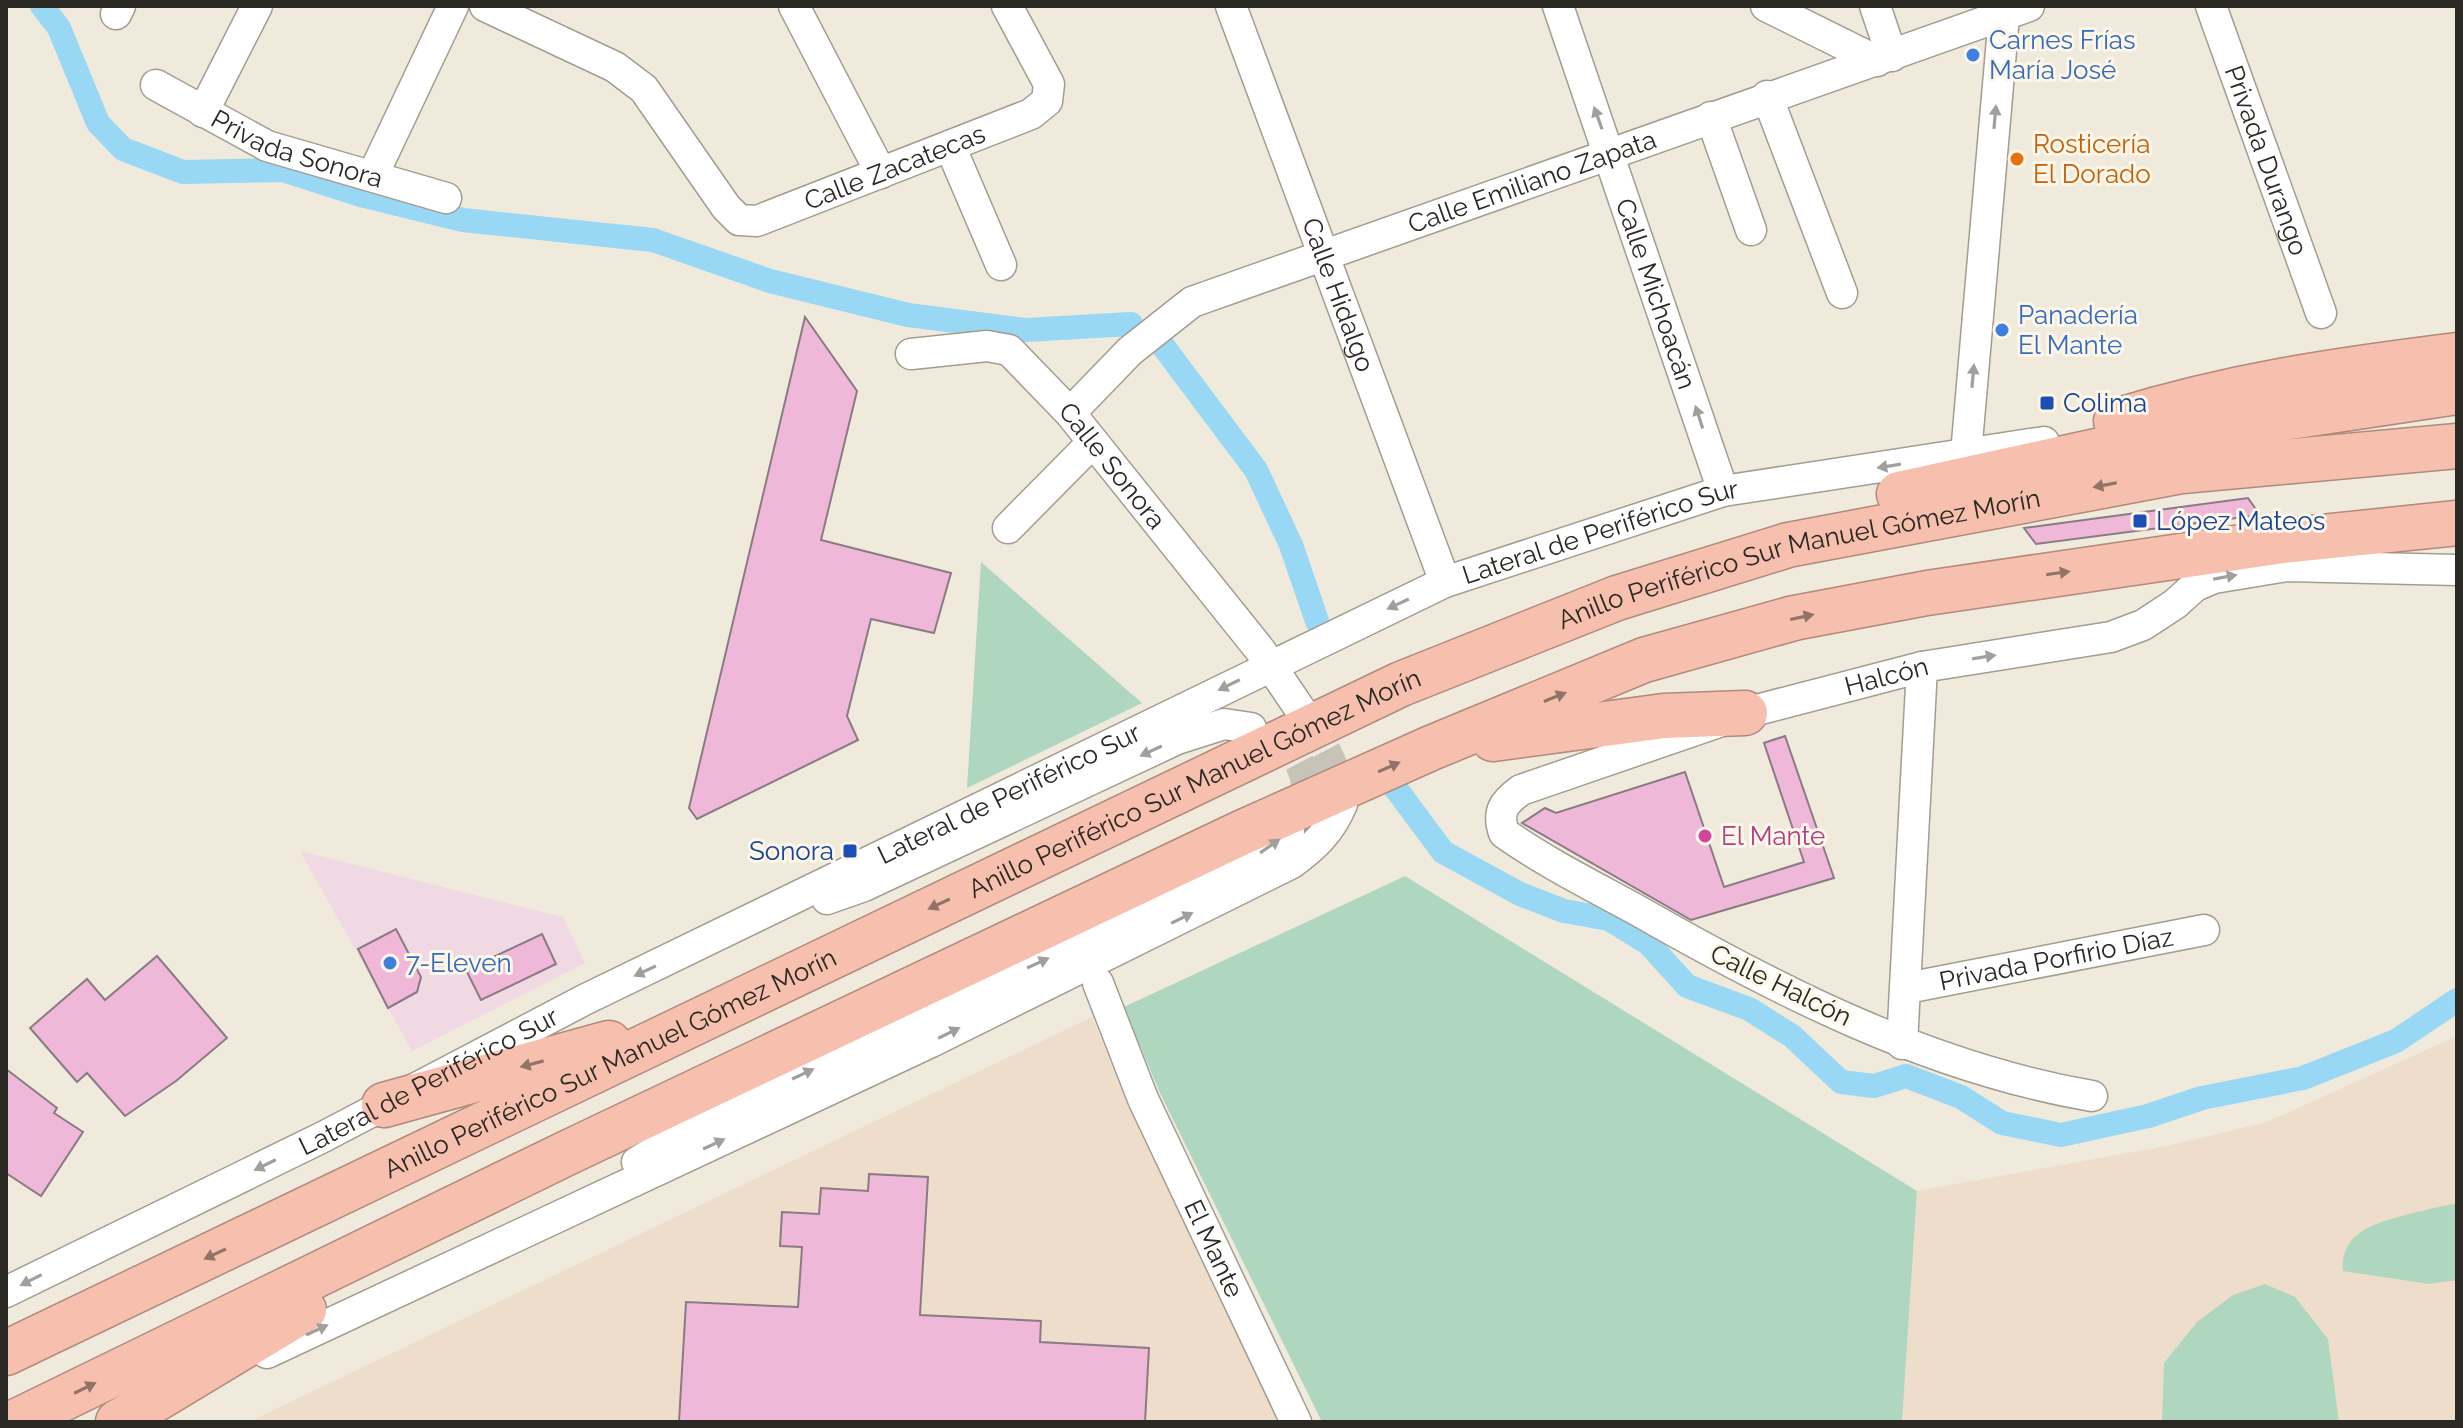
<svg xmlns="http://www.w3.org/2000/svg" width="2463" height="1428" font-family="Raleway,sans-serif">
	<rect width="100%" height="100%" fill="#efeadc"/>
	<!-- commercial -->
	<path fill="#f1d9e3" d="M300,851L563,917L585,963L412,1051Z"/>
	<!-- industrial -->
	<path fill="#eeddcb" d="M1092,1017L1128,1106L1281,1422H249Z
		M2457,1036V1422H1902L1917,1191L2167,1146L2267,1122Z"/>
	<!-- green -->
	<path fill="#afd6be" d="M981,562L1142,703L967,788Z
		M1405,876L1917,1191L1902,1422H1322L1160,1093L1124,1007Z
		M2457,1204V1280L2429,1284L2343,1271C2340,1229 2381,1222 2413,1213C2428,1210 2442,1205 2457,1204Z
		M2265,1284L2295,1297L2328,1339L2339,1422H2162L2164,1363L2197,1322L2233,1295Z"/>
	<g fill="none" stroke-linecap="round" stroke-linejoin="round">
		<!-- canal -->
		<path stroke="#99d8f5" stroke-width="24" d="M42,6L59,28L98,123L123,149L183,172L283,170L361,195L463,220L653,240L770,281L908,315L1026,330L1131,324
			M1163,346L1256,470L1291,545L1317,621
			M1394,786L1443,852L1520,894L1564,911L1609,919L1648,943L1687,986L1749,1009L1792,1036L1841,1082L1874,1086L1906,1076L1961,1097L2002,1123L2061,1135L2148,1116L2202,1098L2303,1078L2396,1041L2457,1000"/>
	</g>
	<!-- building -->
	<path fill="#efb8d8" stroke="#897b83" stroke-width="2" d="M805,317L857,391L821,540L951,573L934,633L871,619L847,716L858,740L697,819L689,808Z
		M2248,498L2260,515L2036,544L2024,528Z
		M1785,736L1834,878L1691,920L1522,823L1545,808L1556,813L1685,772L1724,887L1804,862L1764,743Z
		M396,929L421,977L417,992L388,1008L358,949Z
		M542,934L556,964L481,1000L466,970Z
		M157,956L227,1038L176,1081L125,1116L87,1073L77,1082L30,1028L87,979L105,1000Z
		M6,1069L57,1108L54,1113L83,1132L41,1196L6,1173Z
		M869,1174L928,1177L920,1315L1041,1321L1040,1342L1149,1348L1145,1422H679L686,1302L798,1307L802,1247L780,1246L782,1212L819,1214L821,1188L868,1191Z"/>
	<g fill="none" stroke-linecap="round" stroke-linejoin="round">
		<!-- minor-tunnel -->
		<path stroke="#c8c3b7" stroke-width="30" stroke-dasharray="30 15" stroke-linecap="butt" d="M1302,712C1322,743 1339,768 1342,804
			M1268,731C1300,751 1316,782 1300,818"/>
		<defs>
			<g id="minor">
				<path id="s1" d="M485,6L615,67L644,89L726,207L739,220L757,221L1031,114L1047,101L1049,84L1007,6"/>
				<path d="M794,6L881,173"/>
				<path id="s2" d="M1231,6L1445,582"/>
				<path id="s3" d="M1558,6L1723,491"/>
				<path d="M1766,6L1877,61"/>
				<path d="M1875,6L1892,56"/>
				<path id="s4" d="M2211,6L2321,313"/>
				<path d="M116,14L120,6"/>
				<path id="s5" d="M156,85L267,146L446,198"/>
				<path d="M1767,96L1842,293"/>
				<path d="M203,112L257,6"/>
				<path d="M1711,117L1751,230"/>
				<path d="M950,146L1001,265"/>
				<path d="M373,175L453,6"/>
				<path id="s6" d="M911,354L987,346L1009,350L1070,413L1260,650L1302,712"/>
				<path id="s7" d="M1070,413L1130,351L1192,302L2029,6"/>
				<path d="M1966,454L2004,16"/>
				<path d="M1008,528L1093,442"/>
				<path d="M827,899L864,886L1177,739L1224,724L1251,728"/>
				<path id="s8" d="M1098,983L1143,1099L1296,1422"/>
				<path id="s9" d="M1907,988L2204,930"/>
				<path d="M1902,1044L1922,667"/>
				<path id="s10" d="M2092,1096C1929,1068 1778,991 1635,909C1591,885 1545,862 1504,833C1497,812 1503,803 1521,790L1745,713L1922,667L2111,637L2143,625L2175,604L2195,586L2214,578L2287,566L2457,570"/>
				<path d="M637,1162L698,1125L1239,867L1289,832"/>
				<path id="s11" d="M6,1292L323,1137L584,1000L1445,582L1723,491L2044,442"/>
				<path d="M267,1353L931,1042L1292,863C1315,846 1330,832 1342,804"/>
			</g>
			<g id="highway">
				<path d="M2116,421C2233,385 2336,370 2457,355"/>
				<path d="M1899,494L2170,435L2457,392"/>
				<path d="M1493,739L1664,716L1745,713"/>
				<path d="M384,1105L609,1043"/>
				<path id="s12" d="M6,1353L1401,684L1617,598L1788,545L2182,471L2457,446"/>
				<path d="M15,1422L569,1152L1241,833L1431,748L1644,660L1794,618L1927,593L2283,541L2457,523"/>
				<path d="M118,1422L304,1310"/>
			</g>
		</defs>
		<!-- minor casing -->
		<use href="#minor" stroke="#a29d90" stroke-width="33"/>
		<!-- highway casing -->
		<use href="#highway" stroke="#b08a7d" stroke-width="47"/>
		<!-- minor -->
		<use href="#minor" stroke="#fff" stroke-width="30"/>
		<!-- highway -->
		<use href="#highway" stroke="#f7bfad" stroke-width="44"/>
	</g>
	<!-- one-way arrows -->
	<defs><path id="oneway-solid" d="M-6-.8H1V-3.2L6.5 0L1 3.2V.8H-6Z" transform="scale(2)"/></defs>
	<g fill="#a09f9c">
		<use href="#oneway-solid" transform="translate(1995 117) rotate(-85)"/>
		<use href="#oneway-solid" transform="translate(1598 118) rotate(-110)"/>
		<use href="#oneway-solid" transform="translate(1973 376) rotate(-85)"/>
		<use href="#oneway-solid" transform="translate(1699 417) rotate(-108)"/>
		<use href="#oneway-solid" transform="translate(1889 466) rotate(171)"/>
		<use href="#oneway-solid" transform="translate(2225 577) rotate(-10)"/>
		<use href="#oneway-solid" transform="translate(1398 604) rotate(155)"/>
		<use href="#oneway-solid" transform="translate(1984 657) rotate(-9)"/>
		<use href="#oneway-solid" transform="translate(1229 685) rotate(154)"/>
		<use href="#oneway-solid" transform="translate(1151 751) rotate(155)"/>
		<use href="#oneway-solid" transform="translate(1270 846) rotate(-35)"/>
		<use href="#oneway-solid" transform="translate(1182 918) rotate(-26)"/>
		<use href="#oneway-solid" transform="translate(1038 963) rotate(-25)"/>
		<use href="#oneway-solid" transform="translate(645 971) rotate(155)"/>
		<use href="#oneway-solid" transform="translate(949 1033) rotate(-26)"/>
		<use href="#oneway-solid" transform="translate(803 1074) rotate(-25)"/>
		<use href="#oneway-solid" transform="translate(714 1144) rotate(-25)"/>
		<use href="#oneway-solid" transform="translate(265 1165) rotate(154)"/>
		<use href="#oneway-solid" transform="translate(31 1280) rotate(153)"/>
		<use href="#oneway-solid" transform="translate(317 1330) rotate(-25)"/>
	</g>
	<g fill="#917468">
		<use href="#oneway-solid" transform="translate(2105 485) rotate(169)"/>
		<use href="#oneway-solid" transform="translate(2058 573) rotate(-8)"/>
		<use href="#oneway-solid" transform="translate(1802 617) rotate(-12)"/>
		<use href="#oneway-solid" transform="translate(1555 697) rotate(-22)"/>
		<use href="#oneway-solid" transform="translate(1389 767) rotate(-24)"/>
		<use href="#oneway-solid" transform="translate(939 904) rotate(155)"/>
		<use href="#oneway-solid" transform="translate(532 1064) rotate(165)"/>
		<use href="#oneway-solid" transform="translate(215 1254) rotate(155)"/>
		<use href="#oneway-solid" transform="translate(85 1388) rotate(-26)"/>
	</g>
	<!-- markers -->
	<g fill="#3f7fe0" stroke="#fdf7e9" stroke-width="3">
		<circle cx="1973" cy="55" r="8"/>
		<circle cx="2002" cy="330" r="8"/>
		<circle cx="390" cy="963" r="8"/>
	</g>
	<circle fill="#e8710a" stroke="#fdf7e9" stroke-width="3" cx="2017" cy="159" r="8"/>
	<g fill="#1a4fb4" stroke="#fdf7e9" stroke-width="3">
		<rect x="2039" y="395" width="16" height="16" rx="4"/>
		<rect x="2132" y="513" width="16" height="16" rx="4"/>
		<rect x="842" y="843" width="16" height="16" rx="4"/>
	</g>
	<circle fill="#d1479c" stroke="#fdf7e9" stroke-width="3" cx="1705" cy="836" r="8"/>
	<g text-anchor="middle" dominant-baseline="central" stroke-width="6" stroke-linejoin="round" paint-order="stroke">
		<!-- shop labels -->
		<g font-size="26" fill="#366cbe" stroke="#fdf7e9" text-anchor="start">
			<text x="1989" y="40">Carnes Frías<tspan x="1989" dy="30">María José</tspan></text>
			<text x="2018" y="315">Panadería<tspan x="2018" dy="30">El Mante</tspan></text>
			<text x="406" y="963">7-Eleven</text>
		</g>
		<!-- food labels -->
		<g font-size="26" fill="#c56008" stroke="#fdf7e9" text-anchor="start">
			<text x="2033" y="144">Rosticería<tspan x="2033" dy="30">El Dorado</tspan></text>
		</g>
		<!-- street labels -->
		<g font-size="26" fill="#2b2924" stroke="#fdf7e9">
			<text stroke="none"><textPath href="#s5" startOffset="156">Privada Sonora</textPath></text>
			<text stroke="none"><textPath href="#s4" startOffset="164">Privada Durango</textPath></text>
			<text stroke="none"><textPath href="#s1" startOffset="508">Calle Zacatecas</textPath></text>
			<text stroke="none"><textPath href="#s7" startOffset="526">Calle Emiliano Zapata</textPath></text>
			<text stroke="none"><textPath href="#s2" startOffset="308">Calle Hidalgo</textPath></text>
			<text stroke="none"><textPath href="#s3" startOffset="304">Calle Michoacán</textPath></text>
			<text stroke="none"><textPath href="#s6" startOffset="254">Calle Sonora</textPath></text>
			<text stroke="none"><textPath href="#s11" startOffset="1768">Lateral de Periférico Sur</textPath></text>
			<text stroke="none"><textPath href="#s12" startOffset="1966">Anillo Periférico Sur Manuel Gómez Morín</textPath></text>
			<text stroke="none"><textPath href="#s10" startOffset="1082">Halcón</textPath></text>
			<text stroke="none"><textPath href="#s12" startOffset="1318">Anillo Periférico Sur Manuel Gómez Morín</textPath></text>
			<text stroke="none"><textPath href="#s11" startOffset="1120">Lateral de Periférico Sur</textPath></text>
			<text stroke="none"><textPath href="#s9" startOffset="152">Privada Porfirio Díaz</textPath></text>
			<text transform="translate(1781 985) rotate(26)">Calle Halcón</text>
			<text stroke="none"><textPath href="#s12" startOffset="670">Anillo Periférico Sur Manuel Gómez Morín</textPath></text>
			<text stroke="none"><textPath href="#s11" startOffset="472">Lateral de Periférico Sur</textPath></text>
			<text stroke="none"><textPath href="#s8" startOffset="290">El Mante</textPath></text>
		</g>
		<!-- transit labels -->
		<g font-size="26" fill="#164399" stroke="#fdf7e9" text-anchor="start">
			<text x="2063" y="403">Colima</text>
			<text x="2156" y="521">López Mateos</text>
			<text x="834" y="851" text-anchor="end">Sonora</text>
		</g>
		<!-- hotel labels -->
		<g font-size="26" fill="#b23c85" stroke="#fdf7e9" text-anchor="start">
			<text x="1721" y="836">El Mante</text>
		</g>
	</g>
	<!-- border -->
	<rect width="2463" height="1428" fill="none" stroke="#2b2924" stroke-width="16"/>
</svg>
